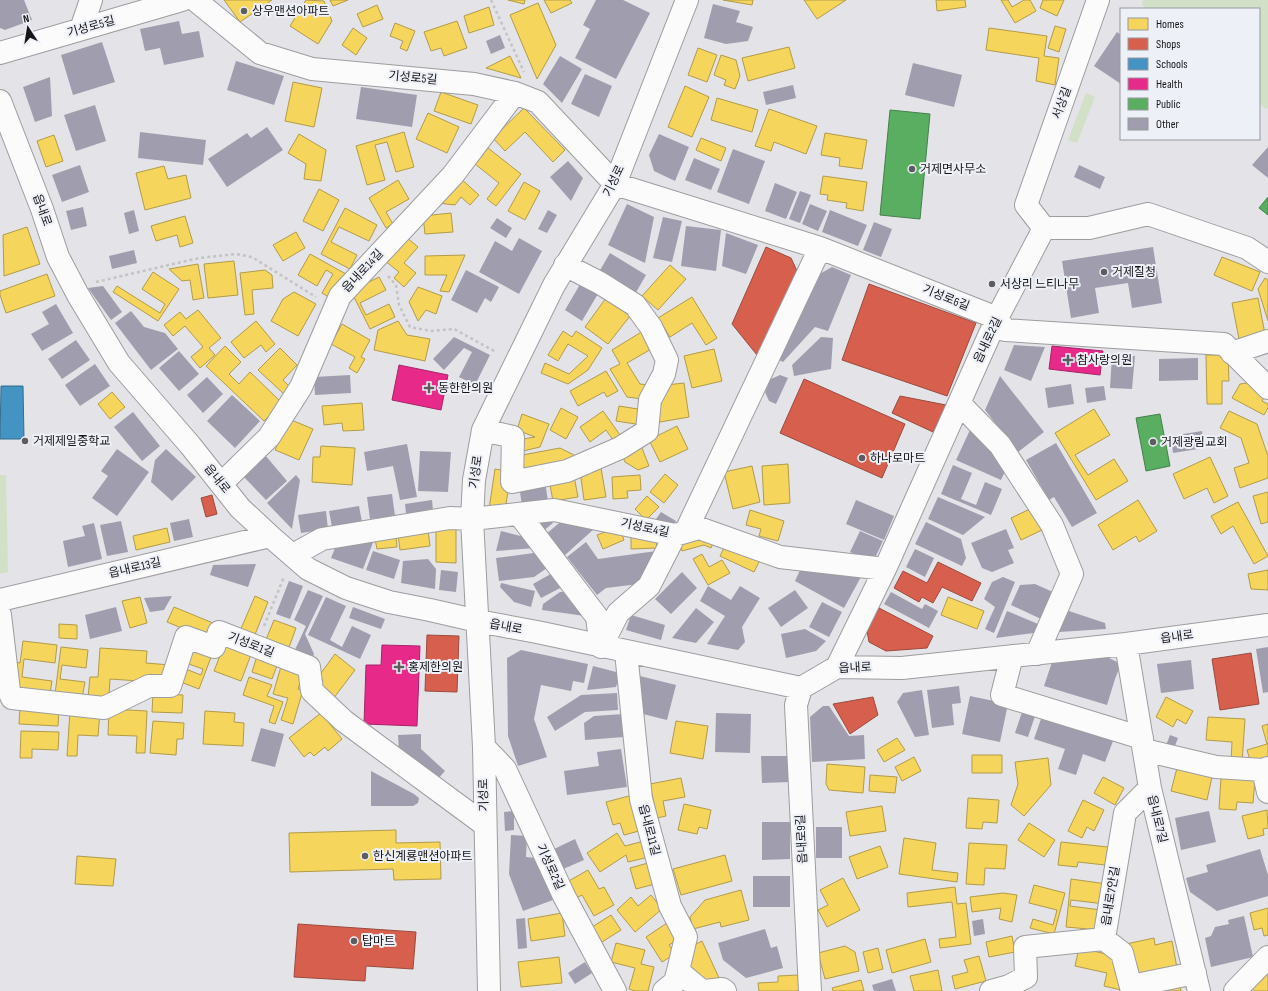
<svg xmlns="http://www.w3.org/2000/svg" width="1268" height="991" font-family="'Sofia Sans Condensed','Noto Sans KR',sans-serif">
	<rect width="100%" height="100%" fill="#e3e3e8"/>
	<!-- green -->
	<path fill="#d2e0c8" d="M1143,0H1268V108L1266,109L1259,103V9H1147L1142,5Z
		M1086,93L1095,97L1077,143L1068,140Z
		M0,475H6L8,572L0,574Z"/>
	<!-- homes -->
	<path fill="#f6d55c" stroke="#b29b48" d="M224,0H272L240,22Z
		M306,0L324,1L332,21L318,44L290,26Z
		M330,0H348L333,6Z
		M508,0H525L524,4Z
		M544,0H570L572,3L551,13Z
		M723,0H753L752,5Z
		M804,0H846L817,19Z
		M936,0H965L966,7L937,11Z
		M1001,0H1008L1012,7L1024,0H1030L1036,11L1015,23Z
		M1043,0H1064L1057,16L1040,8Z
		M538,3L556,45L537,79L510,15Z
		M377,5L383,19L363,27L357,14Z
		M489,7L494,25L469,33L464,16Z
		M457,21L467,48L444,56L441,48L431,51L424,32Z
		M395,23L415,31L407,51L400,48L403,41L390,36Z
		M1055,26L1066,29L1059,52L1048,48Z
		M353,28L367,38L356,55L342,45Z
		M989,28L1047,36L1044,56L1059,58L1055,85L1036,81L1039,58L986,50Z
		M789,47L795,68L748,81L742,58Z
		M698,48L717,55L707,82L688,75Z
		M721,55L736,60L740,76L735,89L724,85L726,80L714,75Z
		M510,56L521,78L486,68Z
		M293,82L322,88L314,127L285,121Z
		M685,86L709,97L692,137L668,127Z
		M441,92L478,105L471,124L434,111Z
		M717,98L758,110L752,132L711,120Z
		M524,108L565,150L553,162L525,132L505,151L493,138Z
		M769,109L817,126L806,154L774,142L771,151L755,146Z
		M428,113L459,127L447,153L416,139Z
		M404,132L414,167L396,172L387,142L375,145L385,180L367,185L356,146Z
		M825,133L867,140L862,169L839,166L840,158L821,155Z
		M299,134L326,150L321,181L304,179L306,164L288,153Z
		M54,135L63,161L46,167L37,141Z
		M701,138L726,148L721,161L696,150Z
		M488,148L521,174L496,206L487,199L499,183L475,164Z
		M164,166L168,179L186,175L191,198L145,210L136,173Z
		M823,176L867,182L863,211L846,208L847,203L827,200L828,195L820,194Z
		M460,178L479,195L470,205L461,197L455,205L438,203Z
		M398,180L409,199L386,212L393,224L386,228L369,198Z
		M524,182L540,191L525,220L508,211Z
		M319,189L339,200L323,231L303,221Z
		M345,208L377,225L369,241L339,227L331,242L357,255L350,269L321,254Z
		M451,213L453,232L425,234L423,216Z
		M185,216L193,243L180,247L177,235L156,241L151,226Z
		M27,227L40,264L4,276L3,235Z
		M296,232L305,248L283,261L273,245Z
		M405,236L418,247L404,263L416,273L404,287L394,278L399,272L384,260Z
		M310,254L346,274L332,299L322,293L333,274L326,270L317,286L298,275Z
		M465,255L449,292L440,291L447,275H425V256Z
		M1222,257L1260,272L1252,291L1214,275Z
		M234,261L238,295L208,298L204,264Z
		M198,264L204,298L193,300L190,280L182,281L169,269Z
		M670,265L686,279L658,310L642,296Z
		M265,270L272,275L273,288L252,290L254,314L245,315L240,273Z
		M153,272L179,289L158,321L113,292L117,286L160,313L165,304L142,289Z
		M47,274L55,296L6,313L0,295V291Z
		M379,277L386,290L360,303L366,315L389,304L395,317L370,329L351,291Z
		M1265,278L1268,280V321L1258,289Z
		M418,287L442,296L436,314L426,310L418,321L409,302Z
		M294,292L316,304L298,336L271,321L283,299Z
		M692,297L717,338L706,345L692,323L670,337L658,318Z
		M606,298L630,316L608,344L585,327Z
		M1258,298L1265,334L1239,339L1232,303Z
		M198,310L221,338L209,348L215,355L200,368L191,357L203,347L185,326L173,336L164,325L180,312L186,319Z
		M256,321L275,344L266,352L261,345L244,358L231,342Z
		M398,321L407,335L430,339L425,361L374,350L378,330Z
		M342,324L370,340L361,357L365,359L357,373L349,368L355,357L331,344Z
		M563,331L572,337L576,331L602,348L588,370L568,384L541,373L545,363L569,374L588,356L568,344L558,361L548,355Z
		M643,331L653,348L627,363L640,384L649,385L643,399L627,397L610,369L620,364L612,350Z
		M225,346L241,362L229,374L239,384L250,372L282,403L264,421L206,366Z
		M280,348L297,365L283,380L291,388L284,394L258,370Z
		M714,349L722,381L692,388L684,356Z
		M1206,355H1228L1229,381H1222V404H1207Z
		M606,371L618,391L607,397L604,392L578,406L570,391Z
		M684,383L689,417L660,422L656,400L666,385Z
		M1247,383L1266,393L1262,401L1268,404V408L1264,415L1232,398L1240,384Z
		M112,392L125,407L110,419L98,404Z
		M362,403L364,430L343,431L342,423L324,425L322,406Z
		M619,406L644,410L642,425L616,421Z
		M561,408L578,417L566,439L550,430Z
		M1094,409L1110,435L1075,455L1088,475L1114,459L1128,481L1096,500L1055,433Z
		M603,411L620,435L613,440L606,430L590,442L580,427Z
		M1229,411L1257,424L1268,456V478L1240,488L1234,468L1249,463L1241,438L1220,428Z
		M522,414L549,424L540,447L519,452L517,440L535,437L517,430Z
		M289,419L313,429L299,460L275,450Z
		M677,426L688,449L660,462L649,440Z
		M321,446L355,448L352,485L312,482L313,457H320Z
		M560,448L574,455L576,463L520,474L517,456Z
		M642,448L649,466L638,470L625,462L622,455Z
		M1210,457L1228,496L1214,503L1207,488L1184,499L1173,474Z
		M788,464L790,503L764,505L762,466Z
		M752,466L760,502L733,509L724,472Z
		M601,468L606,497L584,500L580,471Z
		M495,469L506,471L509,484L505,511L489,509Z
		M665,474L678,485L664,503L650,492Z
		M640,475L641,490L627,491L628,498L613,499L612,477Z
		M574,476L578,497L553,501L549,480Z
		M1268,492V522L1261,524L1253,496Z
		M647,496L659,507L646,520L635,509Z
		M1138,500L1157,531L1139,542L1136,536L1113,550L1098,525Z
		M1238,502L1268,556L1254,564L1233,526L1221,534L1211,516Z
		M1032,508L1042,530L1021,540L1011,518Z
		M750,510L784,521L778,541L759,536L761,529L746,525Z
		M619,527L624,540L603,549L597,535Z
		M167,528L170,542L136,550L133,536Z
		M436,529H456V563L436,562Z
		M428,530L430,546L400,550L398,534Z
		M396,536L397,547L377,549L375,539Z
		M631,536H656L657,548L631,549Z
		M678,536L715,539L711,548L704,545L682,551Z
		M727,542L761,558L754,572L720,556Z
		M702,554L709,567L722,560L730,573L708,585L693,559Z
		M1268,570V590L1251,589L1248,574Z
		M255,596L268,602L254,637L240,631Z
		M140,597L147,623L130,628L122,601Z
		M948,597L984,611L977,629L941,615Z
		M174,607L213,623L206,638L167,622Z
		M274,620L296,628L288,650L265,642Z
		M59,624L77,625V639L59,638Z
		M23,641L57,645L55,663L24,659L22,677L52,681L50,694L12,689L15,662L20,663Z
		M225,643L252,652L241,681L214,671Z
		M190,644L213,652L199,689L178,681L183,668L201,675L203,669L183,662Z
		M61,647L88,650L86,668L62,665L60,679L85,682L82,698L55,694Z
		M100,648L147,651L146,663L170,665L169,683L110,679L109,695L101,699L88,698L90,677H98Z
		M335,654L355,670L333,699L318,688L323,680L318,677Z
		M257,656L278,663L272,679L252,672Z
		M282,663L304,670L298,689L303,690L293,724L281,720L288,698L273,694Z
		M249,677L272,685L267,696L283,702L275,724L269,722L274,706L243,695Z
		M153,694L183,695L182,713L152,712Z
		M1166,697L1193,711L1186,724L1177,719L1173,727L1156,717Z
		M20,706L59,708L58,726L19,724Z
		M109,709L147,711L145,753H136L137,736L108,735Z
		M70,711L100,712L98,736L78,735L77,756H67Z
		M205,711L235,713L234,722L244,723L243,746L203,744Z
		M321,713L342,739L328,751L325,747L314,756L310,752L304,757L289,738Z
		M1208,717L1245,719L1242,763L1231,762L1232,742L1206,740Z
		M153,721L184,723L183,739H177L176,755L150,753Z
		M676,721L708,726L703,759L670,753Z
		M1268,724V760L1251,764L1247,750L1267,744L1262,726Z
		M21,731L59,732L58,750L32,749V758H20Z
		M897,738L905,750L884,762L877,750Z
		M972,755H1002V773H972Z
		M914,757L921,771L902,781L895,767Z
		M1048,758L1051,785L1024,816L1011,805L1018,784L1015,762Z
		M827,764L865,767L863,793L829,790L826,784Z
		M1177,768L1212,777L1207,800L1171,791Z
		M870,775L897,777L895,793L869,791Z
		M1103,777L1124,788L1115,805L1094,793Z
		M1221,777L1255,779L1253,803L1237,802L1236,810L1219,809Z
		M681,778L685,797L663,801L666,816L657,818L650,784Z
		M629,796L639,831L624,835L620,823L613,825L606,802Z
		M968,798L999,800L997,823L983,822L982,829L966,828Z
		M1083,800L1104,810L1094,831L1087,827L1082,838L1068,831Z
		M684,804L711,810L707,829L699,827L697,834L678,830Z
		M882,806L886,831L850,836L846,812Z
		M1267,810L1268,828L1263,829L1264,835L1248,839L1242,816Z
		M1029,823L1055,840L1044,857L1018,840Z
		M396,830V843L440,842L441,879L394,880L393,869L290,872L289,833Z
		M617,833L625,846L644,841L649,857L628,862L626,855L600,872L587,853Z
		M904,838L936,843L932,870L958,873L957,882L899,874Z
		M1061,842L1108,847L1105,865L1078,862L1077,867L1058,865Z
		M969,843L1007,845L1005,869L985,868L984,885L966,884Z
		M880,846L888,867L857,879L849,857Z
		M725,855L732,881L681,895L673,869Z
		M77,856L116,859L113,886L75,884Z
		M648,863L655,884L636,889L630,868Z
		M588,870L599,889L604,887L614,905L594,916L582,895L576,898L567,882Z
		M843,878L860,910L827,927L818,910L828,905L820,890Z
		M1071,879L1107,884L1105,904L1071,900L1070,906L1101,910L1099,930L1066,927Z
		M1034,885L1065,893L1054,934L1030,928L1033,919L1053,925L1057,910L1029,903Z
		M955,887L957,904L966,903L971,944L940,948L939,939L956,937L952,902L908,907L907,893Z
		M741,890L749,920L721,927L720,922L693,929L690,917L705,900Z
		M1003,893L1017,895L1012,922L999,919L1001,908L972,912L970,897Z
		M651,895L662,909L635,932L617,910L631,897L638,906Z
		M1268,908V935L1264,936L1262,928L1254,930L1250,913Z
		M562,913L565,936L531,941L528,919Z
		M611,915L621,930L602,942L592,927Z
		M670,921L680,938L669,945L675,954L662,962L646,937Z
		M1012,936L1015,952L989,957L986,942Z
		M1154,938L1155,945L1172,941L1177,968L1133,977L1126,944Z
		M925,939L931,962L892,973L886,950Z
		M702,941L720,980L705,981L688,967L694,945Z
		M616,943L645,950L641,964L654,967L648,991H635L629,989L635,968L611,962Z
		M845,946L855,952L859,971L825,979L818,953Z
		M878,948L883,969L868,973L863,952Z
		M1079,948L1111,955L1121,990L1104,986L1107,973L1075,966Z
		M979,956L986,981L955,989L952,976L968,972L964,960Z
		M559,957L562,983L521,987L518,962Z
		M1268,969V991H1255L1251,988Z
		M938,970L942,991H914L910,976Z
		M798,975L799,991H759L758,983L778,982V976Z
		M861,980L864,991H833L832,988Z
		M1180,986L1181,991H1157Z"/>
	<!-- shops -->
	<path fill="#d6604d" stroke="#9c4a3d" d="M766,247L791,258L798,273L757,355L732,324Z
		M869,284L976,323L947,396L842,360Z
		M804,379L905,424L882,478L780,433Z
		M900,396L946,405L933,432L892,413Z
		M212,495L217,514L206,517L201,498Z
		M938,562L981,583L972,601L942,587L933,603L922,597L919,602L894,588L903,571L927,583Z
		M879,608L933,636L927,648L886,651L869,642L867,631Z
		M427,635L459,636L457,692L425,691Z
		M1251,653L1259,704L1220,710L1212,659Z
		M873,697L878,715L850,734L833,704Z
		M298,924L416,932L413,969L366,966L365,981L294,977Z"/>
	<!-- schools -->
	<path fill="#4393c3" stroke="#356d90" d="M1,386H23L24,439H0Z"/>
	<!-- health -->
	<path fill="#e7298a" stroke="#a82368" d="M1052,346L1103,351L1100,375L1049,369Z
		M399,365L448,375L441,410L392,400Z
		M382,645L420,646L417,726L364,724L366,665H381Z"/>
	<!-- public -->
	<path fill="#5aae61" stroke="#45804b" d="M890,110L930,114L920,219L880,215Z
		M1268,197V215L1259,208Z
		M1160,414L1170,466L1146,471L1136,418Z"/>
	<!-- building -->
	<path fill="#a09eae" d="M0,0H24L32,20L5,30L0,28Z
		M596,0H623L650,13L616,79L575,58L590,29L583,25Z
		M713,4L740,11L736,22L753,27L748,41L726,44L704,38Z
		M179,21L182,34L199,31L204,57L164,65L160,48L145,51L140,29Z
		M1117,32L1121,35V84L1094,66Z
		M500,35L505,48L491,54L486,41Z
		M102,42L115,82L73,95L61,55Z
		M560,56L582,69L562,103L543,84Z
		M236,61L284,76L274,105L227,90Z
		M913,63L962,75L954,107L905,95Z
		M585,74L612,86L599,117L571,104Z
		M50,77L52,116L35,122L23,87Z
		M793,85L796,98L766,105L763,92Z
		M361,87L417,95L412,127L356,119Z
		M95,105L106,141L76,151L64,115Z
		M267,127L283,150L227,187L208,159L247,133L251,138Z
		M140,132L206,140L203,165L138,158Z
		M659,134L689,147L675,181L654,171L649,155Z
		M1268,147V178L1252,165Z
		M733,149L765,161L749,204L717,192Z
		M694,158L720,169L711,190L685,180Z
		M568,161L583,178L571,201L550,177Z
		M80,165L89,192L62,202L52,175Z
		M1079,165L1105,177L1100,189L1074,177Z
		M775,183L797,192L786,219L765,211Z
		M800,191L811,195L800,223L789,219Z
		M627,204L654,217L645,263L608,245Z
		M810,204L827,211L818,231L802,224Z
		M83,207L87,226L71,230L66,211Z
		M134,210L139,231L129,234L124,213Z
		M548,210L557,215L547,233L538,229Z
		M830,210L867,225L858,246L822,232Z
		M663,217L682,221L672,262L653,258Z
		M497,218L512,228L506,238L490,228Z
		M874,222L892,229L881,257L863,250Z
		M686,226L721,230L716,271L681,266Z
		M726,233L758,245L746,274L722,266Z
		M519,238L542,251L519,294L479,272L495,241L512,251Z
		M1153,247L1162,303L1132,308L1128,283L1095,288L1099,313L1071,318L1062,261Z
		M134,250L137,263L112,269L109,256Z
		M610,253L646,275L635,294L599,272Z
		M832,267L851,275L828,331L815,327L783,362L777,359L816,276Z
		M466,270L499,287L491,302L485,298L477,313L451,300Z
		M586,284L599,292L582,321L565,310L579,286Z
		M103,286L122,312L111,320L88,288Z
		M56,304L73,333L42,351L31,334L49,324L42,312Z
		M131,311L144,327L165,333L178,349L151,370L115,323Z
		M454,337L490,355L475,385L459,377L472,352L464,348L444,370L433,359Z
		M821,337L833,338L831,369L794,376L792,365Z
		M76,340L90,360L62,379L48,359Z
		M1014,345L1045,347L1031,381L1004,370Z
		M179,351L199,374L179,391L159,368Z
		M1112,355L1135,356L1132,389L1110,388Z
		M1198,358V380L1159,381V359Z
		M95,364L110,386L80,406L65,385Z
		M350,375L351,393L315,395L314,377Z
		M780,375L788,378L776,404L769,401L765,392L771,379Z
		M1000,376L1044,432L1018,452L985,410Z
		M207,377L223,394L203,413L187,395Z
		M1071,384L1074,404L1048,408L1045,388Z
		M1104,386L1106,400L1087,403L1085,388Z
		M232,395L260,421L235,448L207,421Z
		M133,412L160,446L142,461L114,427Z
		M970,430L983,436L1007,467L1001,480L956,460Z
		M1202,431L1204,448L1173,453L1171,436Z
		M1056,443L1097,513L1072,527L1054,497L1049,500L1026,460Z
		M407,444L417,497L400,500L393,466L367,471L364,452Z
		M117,449L149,472L117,516L92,498L108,476L101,471Z
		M166,449L196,477L172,501L151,482L155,460Z
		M420,451L451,452L448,492L418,491Z
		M265,455L287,481L266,500L242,475Z
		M953,465L972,473L961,499L976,505L985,482L1002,489L991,515L941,494Z
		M296,475L300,480L292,529L267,503Z
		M545,481L548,502L522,506L519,485Z
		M392,494L395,516L370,519L367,497Z
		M938,497L985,517L963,535L928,519Z
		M432,500L433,511L406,514L405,504Z
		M856,500L894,516L884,540L846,524Z
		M359,506L362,522L332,527L329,511Z
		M326,511L328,529L301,533L298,515Z
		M661,512L676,521L672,528L656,519Z
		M547,515L553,523L543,531L533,519Z
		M189,519L193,537L174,541L170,523Z
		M564,519L594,529L565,555L546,534Z
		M121,521L128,552L107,556L100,525Z
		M926,522L961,539L966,558L962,566L915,544Z
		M94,523L102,559L68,567L63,541L85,536L82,526Z
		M1006,529L1014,548L1008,550L1014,563L992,572L982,568L971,543Z
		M501,531L528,538L536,548L496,551Z
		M860,531L883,541L873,562L850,552Z
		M375,537L363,569L331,558L335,548Z
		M586,542L598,559L664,550L647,583L606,588L597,595L567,557Z
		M915,549L934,558L925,577L906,567Z
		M373,551L400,560L394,579L366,570Z
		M541,552L550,566L534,577L499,581L496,558Z
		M428,559L436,569L435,589L401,583L403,561Z
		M256,564L248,587L210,575L213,565Z
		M802,566L862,575L844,608L795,581Z
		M441,570L458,572L456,592L439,590Z
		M556,571L564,586L541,598L533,584Z
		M682,572L697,588L671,614L655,599Z
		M1003,577L1015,582L994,633L985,629L995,607L984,599L992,582Z
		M289,581L303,586L290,619L276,614Z
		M501,583L535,591L531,607L514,602L500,587Z
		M1035,584L1053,592L1041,619L1011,605L1020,585Z
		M708,586L731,600L740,586L760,598L742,627L745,642L738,650L707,644L725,616L700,601Z
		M308,590L323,596L305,634L314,654L312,660L294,652L306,626L294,620Z
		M795,590L808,608L781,627L768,608Z
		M560,592H567L585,616L542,610L543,604Z
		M891,592L922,609L925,604L938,611L929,628L884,604Z
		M172,596L164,610L150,612L144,598Z
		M326,597L346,606L330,640L342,647L352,626L371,635L360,659L308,635Z
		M822,602L842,612L829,637L809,627Z
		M116,607L122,631L90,639L85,615Z
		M353,607L385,619L381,629L349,618Z
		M696,608L714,622L696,643L672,638Z
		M1066,610L1105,623L1106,629L1059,632Z
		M1007,611L1038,624L1034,633L996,638Z
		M631,615L665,625L661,640L626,630Z
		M805,629L826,641L816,651L786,658L781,634Z
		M1268,647V692L1263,693L1256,649Z
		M521,650L588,664L584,683L573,681L571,691L541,685L534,719L547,757L518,766L508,736L507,658Z
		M1101,654L1121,664L1115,679L1107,705L1044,686L1053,659Z
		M1191,660L1194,689L1161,693L1157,664Z
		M593,666L620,673L616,687L587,690Z
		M640,676L676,685L667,720L643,714L637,690Z
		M959,686L961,703L952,704L954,725L932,728L927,690Z
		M922,690L929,735L915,737L897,702L903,693Z
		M617,693L618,710L585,712L555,731L547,717L581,695Z
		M970,696L1008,704L1000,742L962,734Z
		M823,706H829L849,736L864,735L865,759L812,762L810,717Z
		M1022,712L1035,716L1028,737L1015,733Z
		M716,713L751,714L750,753L715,752Z
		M623,714L624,737L585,740L584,723L594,716Z
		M1042,716L1113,741L1105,762L1083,754L1076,775L1058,769L1065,749L1034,739Z
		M261,728L284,734L275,767L251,761Z
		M421,734V749L445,771L435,782L399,751L398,735Z
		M1170,735L1178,738L1173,751L1165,748Z
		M621,749L627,787L567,795L564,771L599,766L597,752Z
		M761,756H790V782L762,783Z
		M371,771L414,794L419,798L418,803L413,806H371Z
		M514,811V830L505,831L504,812Z
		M1209,811L1216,842L1181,850L1175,818Z
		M762,822H790V859L762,860Z
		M816,827H842V858H816Z
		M511,835L527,836L526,857L536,858L553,900L523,911L509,874Z
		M575,839L584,860L561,870L552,850Z
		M1260,849L1268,875V896L1217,911L1190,892L1186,878L1208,872L1206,865Z
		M753,876H790V907H753Z
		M1244,916L1253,957L1211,967L1205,938L1211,936L1215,927L1229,924L1228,920Z
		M525,918L527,948L518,949L516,919Z
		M983,919L985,934L974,936L972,921Z
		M765,929L771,948L777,946L783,968L746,978L723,960L718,943Z
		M585,962L592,973L575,984L568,973Z
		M892,979L896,991H874L872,985Z"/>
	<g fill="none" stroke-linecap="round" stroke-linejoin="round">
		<defs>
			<path id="minor" d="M195,0L260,53L312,69L474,84L515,93L538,102L615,184L820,248L997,318L1005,330L1224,344L1268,388
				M81,29L91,0
				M0,53L182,0
				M0,101L42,209L58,257L78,295L119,363L190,445L240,508L270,536L308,569L346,588L389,602L430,610L478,621L537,632L801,688L837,667L902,668L1126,644L1268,625
				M1044,228L1026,205L1098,0
				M1232,353L1268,341
				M959,403L1000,445L1052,525L1072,574L1037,654
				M483,430L513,437L512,482L567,471L620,448L647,431L650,400L664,374L667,360L651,327L635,305L600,283L565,265
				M221,484L269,437L301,387L340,296L453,175L515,93
				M519,514L597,617L601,647
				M686,531L820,248
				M293,555L322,539L450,518L472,519L554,510L675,535L699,528L780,557L885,569
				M0,600L270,536
				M0,615L9,691L12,698L104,708L149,686H170L186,637L214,647L219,632L309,667L312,691L344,721L485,825
				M1126,644L1150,788L1199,991
				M601,647L618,613L649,586L675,535
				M626,652L641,799L670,906L686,937L678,971L702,991
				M1012,656L1002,695L1142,738
				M837,667L885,569L997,318L1044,228H1089L1148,214L1247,248L1268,262
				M801,688L796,705L810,991
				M484,747L505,769L564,896L615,991
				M1144,750L1216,767L1263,770
				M1268,768L1263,770L1268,792
				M1104,939L1122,953L1132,991
				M1131,986L1195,973
				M489,991L484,747L472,519L474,480L483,430L554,285L615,184L687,0
				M664,991L675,982L678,971
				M705,991L722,989L725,991
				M991,991L1009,986L1026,977L1025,947L1104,939L1125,813L1150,788
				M1235,991L1268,957"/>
		</defs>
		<!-- minor casing -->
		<use href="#minor" stroke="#9d9da0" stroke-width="24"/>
		<!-- path -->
		<path stroke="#c4c4c6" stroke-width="2.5" stroke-dasharray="3 3" stroke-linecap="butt" d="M491,0L524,72
			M388,276L396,285L399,305L410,327L431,331L454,329L496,352
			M96,282L199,258L236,254L252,257L316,297
			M264,626L284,577"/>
		<!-- minor -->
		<use href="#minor" stroke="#fbfbfc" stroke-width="22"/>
	</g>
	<!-- markers -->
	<g fill="#5d5d61" stroke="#eef0f7" stroke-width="1.5">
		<circle cx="244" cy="11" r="4"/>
		<circle cx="912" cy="169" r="4"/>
		<circle cx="1104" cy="272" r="4"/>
		<circle cx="992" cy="284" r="4"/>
		<path d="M1066 354h4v4h4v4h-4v4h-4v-4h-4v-4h4z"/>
		<path d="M427 382h4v4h4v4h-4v4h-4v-4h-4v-4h4z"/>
		<circle cx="25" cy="441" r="4"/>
		<circle cx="1153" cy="442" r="4"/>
		<circle cx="862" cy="458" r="4"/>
		<path d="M397 661h4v4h4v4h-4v4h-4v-4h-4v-4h4z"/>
		<circle cx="365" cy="856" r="4"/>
		<circle cx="354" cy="941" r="4"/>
	</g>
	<g text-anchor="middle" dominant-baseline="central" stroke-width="4" stroke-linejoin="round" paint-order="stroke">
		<!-- poi labels -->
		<g font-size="12" fill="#151518" stroke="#eef0f7" text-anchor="start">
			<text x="252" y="11">상우맨션아파트</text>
			<text x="920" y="169">거제면사무소</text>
			<text x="1112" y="272">거제질청</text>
			<text x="1000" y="284">서상리 느티나무</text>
			<text x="1077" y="360">참사랑의원</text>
			<text x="438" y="388">동한한의원</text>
			<text x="33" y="441">거제제일중학교</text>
			<text x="1161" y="442">거제광림교회</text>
			<text x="870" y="458">하나로마트</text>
			<text x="408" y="667">홍제한의원</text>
			<text x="373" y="856">한신계룡맨션아파트</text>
			<text x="362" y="941">탑마트</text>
		</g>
		<!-- street labels -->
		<g font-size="12" fill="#151518" stroke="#eef0f7">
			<text transform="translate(91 27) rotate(-16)">기성로5길</text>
			<text transform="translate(413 78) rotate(5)">기성로5길</text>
			<text transform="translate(1062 103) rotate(-70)">서상길</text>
			<text transform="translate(614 181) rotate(-64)">기성로</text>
			<text transform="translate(42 210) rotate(70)">읍내로</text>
			<text transform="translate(363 271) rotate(-47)">읍내로14길</text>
			<text transform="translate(946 298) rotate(22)">기성로6길</text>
			<text transform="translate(988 340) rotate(-65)">읍내로2길</text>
			<text transform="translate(476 472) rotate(-82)">기성로</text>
			<text transform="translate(217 479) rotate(51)">읍내로</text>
			<text transform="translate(645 528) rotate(12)">기성로4길</text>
			<text transform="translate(135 568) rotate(-13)">읍내로13길</text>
			<text transform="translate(506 627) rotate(11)">읍내로</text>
			<text transform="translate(1177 637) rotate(-8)">읍내로</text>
			<text transform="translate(251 645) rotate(21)">기성로1길</text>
			<text transform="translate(855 668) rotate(-3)">읍내로</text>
			<text transform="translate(484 795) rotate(-91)">기성로</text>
			<text transform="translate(1157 819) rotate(76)">읍내로7길</text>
			<text transform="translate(649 830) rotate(75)">읍내로11길</text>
			<text transform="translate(802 839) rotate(-93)">읍내로9길</text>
			<text transform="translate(550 867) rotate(65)">기성로2길</text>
			<text transform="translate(1111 896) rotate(-81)">읍내로7안길</text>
		</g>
	</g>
	<!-- legend -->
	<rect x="1120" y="8" width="140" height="132" fill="#eef0f7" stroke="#97989e"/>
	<rect x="1128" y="18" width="20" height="12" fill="#f6d55c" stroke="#97989e"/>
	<text x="1156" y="28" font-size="12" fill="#151518">Homes</text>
	<rect x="1128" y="38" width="20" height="12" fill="#d6604d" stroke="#97989e"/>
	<text x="1156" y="48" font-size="12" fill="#151518">Shops</text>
	<rect x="1128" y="58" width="20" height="12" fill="#4393c3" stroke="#97989e"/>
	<text x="1156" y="68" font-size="12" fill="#151518">Schools</text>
	<rect x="1128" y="78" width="20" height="12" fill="#e7298a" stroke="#97989e"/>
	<text x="1156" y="88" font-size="12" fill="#151518">Health</text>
	<rect x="1128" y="98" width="20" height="12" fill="#5aae61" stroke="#97989e"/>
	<text x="1156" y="108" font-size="12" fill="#151518">Public</text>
	<rect x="1128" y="118" width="20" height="12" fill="#a09eae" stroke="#97989e"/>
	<text x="1156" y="128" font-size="12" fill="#151518">Other</text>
	<!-- north arrow -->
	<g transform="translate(28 28) rotate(348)" stroke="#eef0f7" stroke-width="3" paint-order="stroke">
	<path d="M0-3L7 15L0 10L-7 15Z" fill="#151518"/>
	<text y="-6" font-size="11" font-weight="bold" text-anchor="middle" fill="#151518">N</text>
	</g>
</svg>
